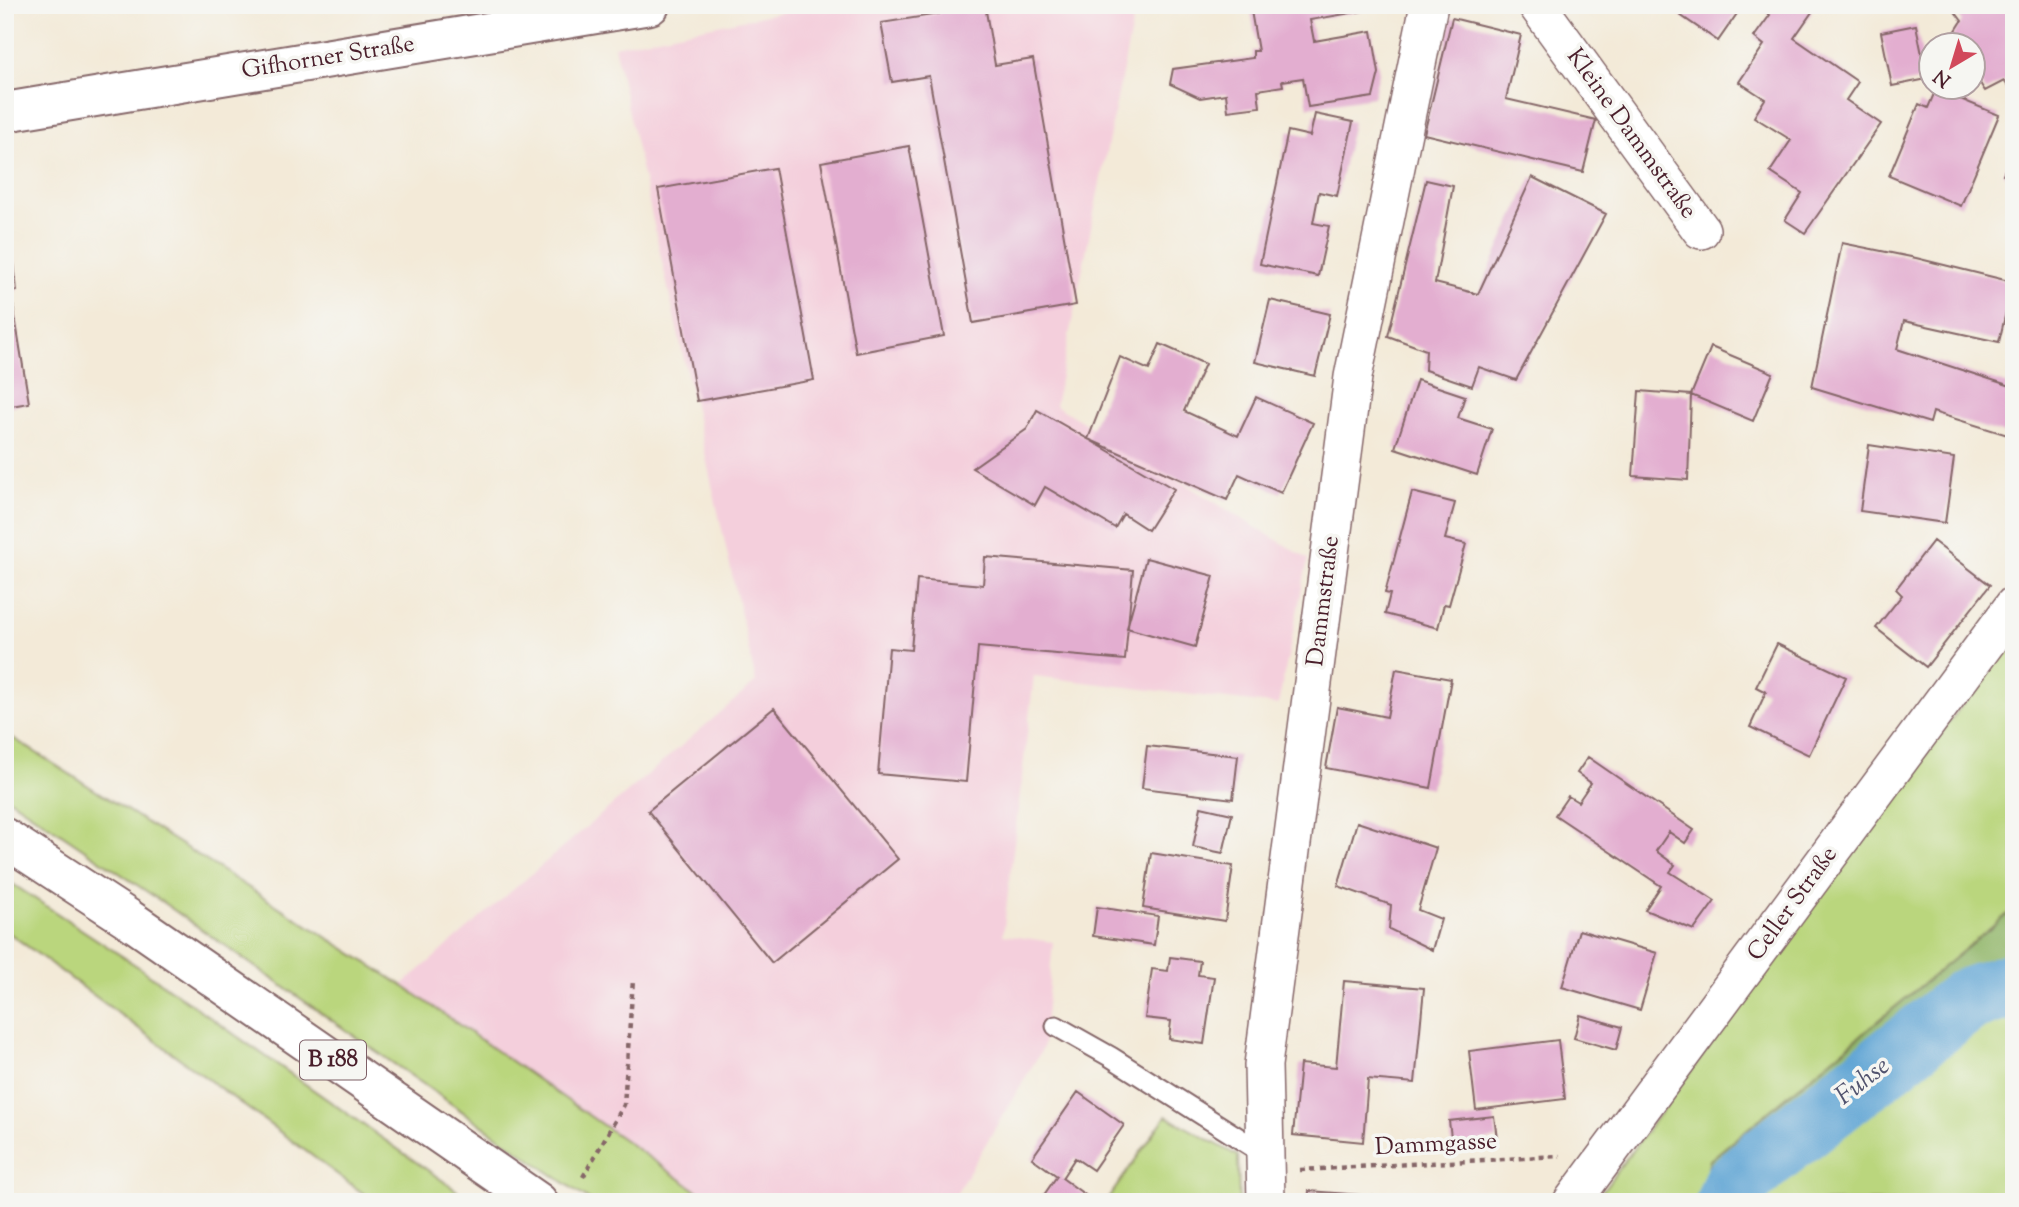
<svg xmlns="http://www.w3.org/2000/svg" width="2019" height="1207" font-family="'Sorts Mill Goudy',serif">
	<rect width="100%" height="100%" fill="#f6f6f2"/>
	<filter id="ink" filterUnits="userSpaceOnUse"><feTurbulence type="fractalNoise" baseFrequency=".0143" numOctaves="2"/><feDisplacementMap in="SourceGraphic" scale="14" xChannelSelector="R" yChannelSelector="G"/><feConvolveMatrix kernelMatrix="1 2 1 2 8 2 1 2 1" color-interpolation-filters="sRGB"/></filter>
	<filter id="wash" filterUnits="userSpaceOnUse"><feTurbulence type="fractalNoise" baseFrequency=".00686" numOctaves="4" result="noise"/><feDisplacementMap in="SourceGraphic" scale="28" xChannelSelector="R" yChannelSelector="G"/><feGaussianBlur stdDeviation="1.57" result="paint"/><feColorMatrix in="noise" values="0 0 0 0 0 0 0 0 0 0 0 0 0 0 0 0 0 1.4 0 .05"/><feComposite in="paint" operator="in"/></filter>
	<g filter="url(#wash)">
		<rect width="100%" height="100%" fill="#f3ead8"/>
		<!-- built -->
		<path fill="#f4cfdc" d="M816,5H1136L1055,405L1308,559L1278,705L1034,676L1003,935L1053,942L1043,1048L951,1202H713L402,985L756,682L614,46Z"/>
		<!-- green -->
		<path fill="#bad67d" stroke="#827a54" stroke-width="2" d="M2014,635V909L1710,1160L1700,1202H1594Z
			M5,733L402,985L713,1202H592L155,897L5,796Z
			M5,879L137,966L473,1202H375L5,930Z
			M2014,994V1202H1743L1969,1010Z
			M1166,1116L1238,1156L1239,1202H1106Z"/>
		<!-- forest -->
		<path fill="#93b76c" stroke="#6e6b4c" stroke-width="2" d="M2014,909V967L1962,985L1701,1198L1710,1160Z"/>
		<g fill="none" stroke-linecap="round" stroke-linejoin="round">
			<!-- river -->
			<path stroke="#5ea4d4" stroke-width="65" d="M1728,1202L1734,1186L1764,1159L1967,1000L2014,984"/>
		</g>
		<g id="blocks">
			<!-- building -->
			<path fill="#e3aed0" d="M938,5H985L995,65L1033,59L1076,305L973,323L929,76L892,82L881,23L939,14Z
				M1250,5H1362L1363,11L1310,20L1314,41L1372,31L1379,73L1373,97L1308,107L1303,78L1282,81L1283,86L1258,90L1260,107L1228,111L1226,94L1200,98L1170,84L1173,69L1253,58V51H1258Z
				M1680,5H1743L1718,41L1680,15L1684,10Z
				M1756,5H1806L1812,12L1794,38L1858,82L1846,100L1881,124L1805,233L1785,220L1802,193L1770,172L1791,140L1754,117L1765,99L1739,82L1764,45L1754,37L1770,15Z
				M1950,5H2014V94L2004,81L1985,91L1974,74V46H1954L1950,40L1962,21Z
				M1452,18L1521,35L1506,99L1596,120L1583,172L1424,134Z
				M1916,25L1927,79L1892,86L1881,32Z
				M1936,89L1999,115L1961,206L1889,176L1919,104L1928,108Z
				M1315,114L1353,122L1337,196L1319,192L1313,223L1329,226L1318,276L1260,264L1288,131L1310,136Z
				M909,146L944,336L856,353L821,162Z
				M2014,151V179L2003,174Z
				M775,168L814,380L697,401L658,189Z
				M1532,177L1606,214L1516,380L1479,367L1472,386L1425,370L1426,350L1388,336L1426,180L1453,186L1435,283L1478,294Z
				M1842,243L1916,258L2013,282L1999,342L1904,321L1897,349L2014,387V437L1933,412L1930,423L1812,387Z
				M12,244L17,291L11,292L29,403L5,407V245Z
				M1270,300L1330,314L1315,376L1255,362Z
				M1160,344L1205,364L1184,411L1238,436L1256,397L1313,423L1281,493L1239,474L1227,500L1088,439L1174,489L1148,530L1123,514L1115,528L1045,487L1035,505L972,468L1027,429L1037,410L1088,439L1120,357L1149,370Z
				M1711,347L1773,373L1753,421L1691,395Z
				M1417,380L1465,396L1458,418L1492,429L1477,475L1395,448Z
				M1639,391L1691,395L1688,480L1633,476Z
				M1869,445L1954,458L1945,523L1860,511Z
				M1412,492L1455,503L1445,539L1466,544L1449,605L1444,604L1438,628L1385,614L1390,594L1385,593Z
				M1933,541L1990,585L1926,667L1876,628L1902,595L1896,589Z
				M985,557L1133,570L1125,660L978,647L966,782L878,774L889,648L911,650L917,579L983,585Z
				M1146,558L1214,576L1195,647L1127,628Z
				M1777,644L1846,677L1809,755L1750,727L1766,692L1756,687Z
				M1396,669L1451,679L1431,788L1326,768L1337,707L1387,717Z
				M774,708L898,859L772,963L648,811Z
				M1147,746L1238,756L1233,799L1142,788Z
				M1588,757L1694,830L1685,843L1669,832L1656,851L1675,865L1670,872L1715,901L1694,930L1645,910L1661,886L1555,815L1568,796L1578,802L1591,783L1577,773Z
				M1201,807L1232,814L1223,853L1193,847Z
				M1357,822L1436,848L1418,910L1441,919L1432,950L1389,929L1391,905L1338,886Z
				M1151,853L1233,866L1225,921L1143,908Z
				M1097,907L1158,916L1154,945L1093,936Z
				M1579,930L1657,953L1640,1010L1562,987Z
				M1170,957L1200,961L1198,975L1214,977L1204,1044L1169,1039L1171,1021L1145,1018L1152,969L1168,971Z
				M1344,981L1424,988L1415,1083L1368,1079L1363,1142L1293,1135L1300,1064L1336,1067Z
				M1580,1015L1622,1027L1616,1050L1574,1038Z
				M1558,1040L1565,1099L1476,1110L1469,1051Z
				M1078,1092L1124,1125L1093,1170L1075,1158L1062,1178L1095,1202H1039L1057,1176L1032,1158Z
				M1494,1116L1497,1139L1452,1145L1449,1121Z
				M1309,1191L1373,1196L1372,1202H1308Z"/>
		</g>
	</g>
	<g filter="url(#ink)">
		<use href="#blocks" fill-opacity="0" stroke="#856668" stroke-width="2"/>
		<g fill="none" stroke-linecap="round" stroke-linejoin="round">
			<defs>
				<path id="lane" d="M1056,1026L1111,1057L1264,1154"/>
				<path id="street" d="M1537,5L1701,230
					M1266,1202L1263,1065L1353,377L1429,5
					M1572,1202L2014,605"/>
				<path id="secondary" d="M5,112L650,5"/>
				<path id="primary" d="M5,838L129,919L538,1202"/>
			</defs>
			<!-- lane casing -->
			<use href="#lane" stroke="#856668" stroke-width="23"/>
			<!-- street casing -->
			<use href="#street" stroke="#856668" stroke-width="40"/>
			<!-- secondary casing -->
			<use href="#secondary" stroke="#856668" stroke-width="42"/>
			<!-- primary casing -->
			<use href="#primary" stroke="#856668" stroke-width="42"/>
			<!-- path -->
			<path stroke="#856668" stroke-width="4.5" stroke-dasharray="5 5" stroke-linecap="butt" d="M1300,1170L1560,1156
				M583,1177L624,1105L633,980"/>
			<!-- lane -->
			<use href="#lane" stroke="#fff" stroke-width="19"/>
			<!-- street -->
			<use href="#street" stroke="#fff" stroke-width="37"/>
			<!-- secondary -->
			<use href="#secondary" stroke="#fff" stroke-width="38"/>
			<!-- primary -->
			<use href="#primary" stroke="#fff" stroke-width="38"/>
		</g>
	</g>
	<g text-anchor="middle" dominant-baseline="central" stroke-width="7" stroke-linejoin="round" paint-order="stroke">
		<!-- shield labels -->
		<rect fill="#f6f6f2" stroke="#7e6067" stroke-width="2" x="300" y="1040.5" width="66" height="39" rx="5"/>
		<g font-size="23" font-weight="bold" fill="#4a1f2b">
			<text x="333" y="1060">B 188</text>
		</g>
		<!-- street labels -->
		<g font-size="24" fill="#4a1f2b" stroke="#f6f6f2">
			<text transform="translate(328 58) rotate(-9)">Gifhorner Straße</text>
			<text transform="translate(1631 134) rotate(54)">Kleine Dammstraße</text>
			<text transform="translate(1324 601) rotate(-83)">Dammstraße</text>
			<text transform="translate(1793 904) rotate(-54)">Celler Straße</text>
			<text transform="translate(1436 1145) rotate(-3)">Dammgasse</text>
		</g>
		<!-- water labels -->
		<g font-size="26" font-style="italic" fill="#52546f" stroke="#f6f6f2">
			<text transform="translate(1863 1082) rotate(-38)">Fuhse</text>
		</g>
	</g>
	<!-- margin -->
	<rect width="2019" height="1207" fill="none" stroke="#f6f6f2" stroke-width="28"/>
	<!-- north arrow -->
	<g transform="translate(1952 66) rotate(218)"><circle r="33" fill="#f6f6f2" stroke="#b1a0a2" stroke-width="2"/>
	<path d="M0-5L12 26L0 18L-12 26Z" fill="#d1495b"/>
	<text y="-10" font-size="19" font-weight="bold" text-anchor="middle" fill="#4a1f2b">N</text>
	</g>
</svg>
